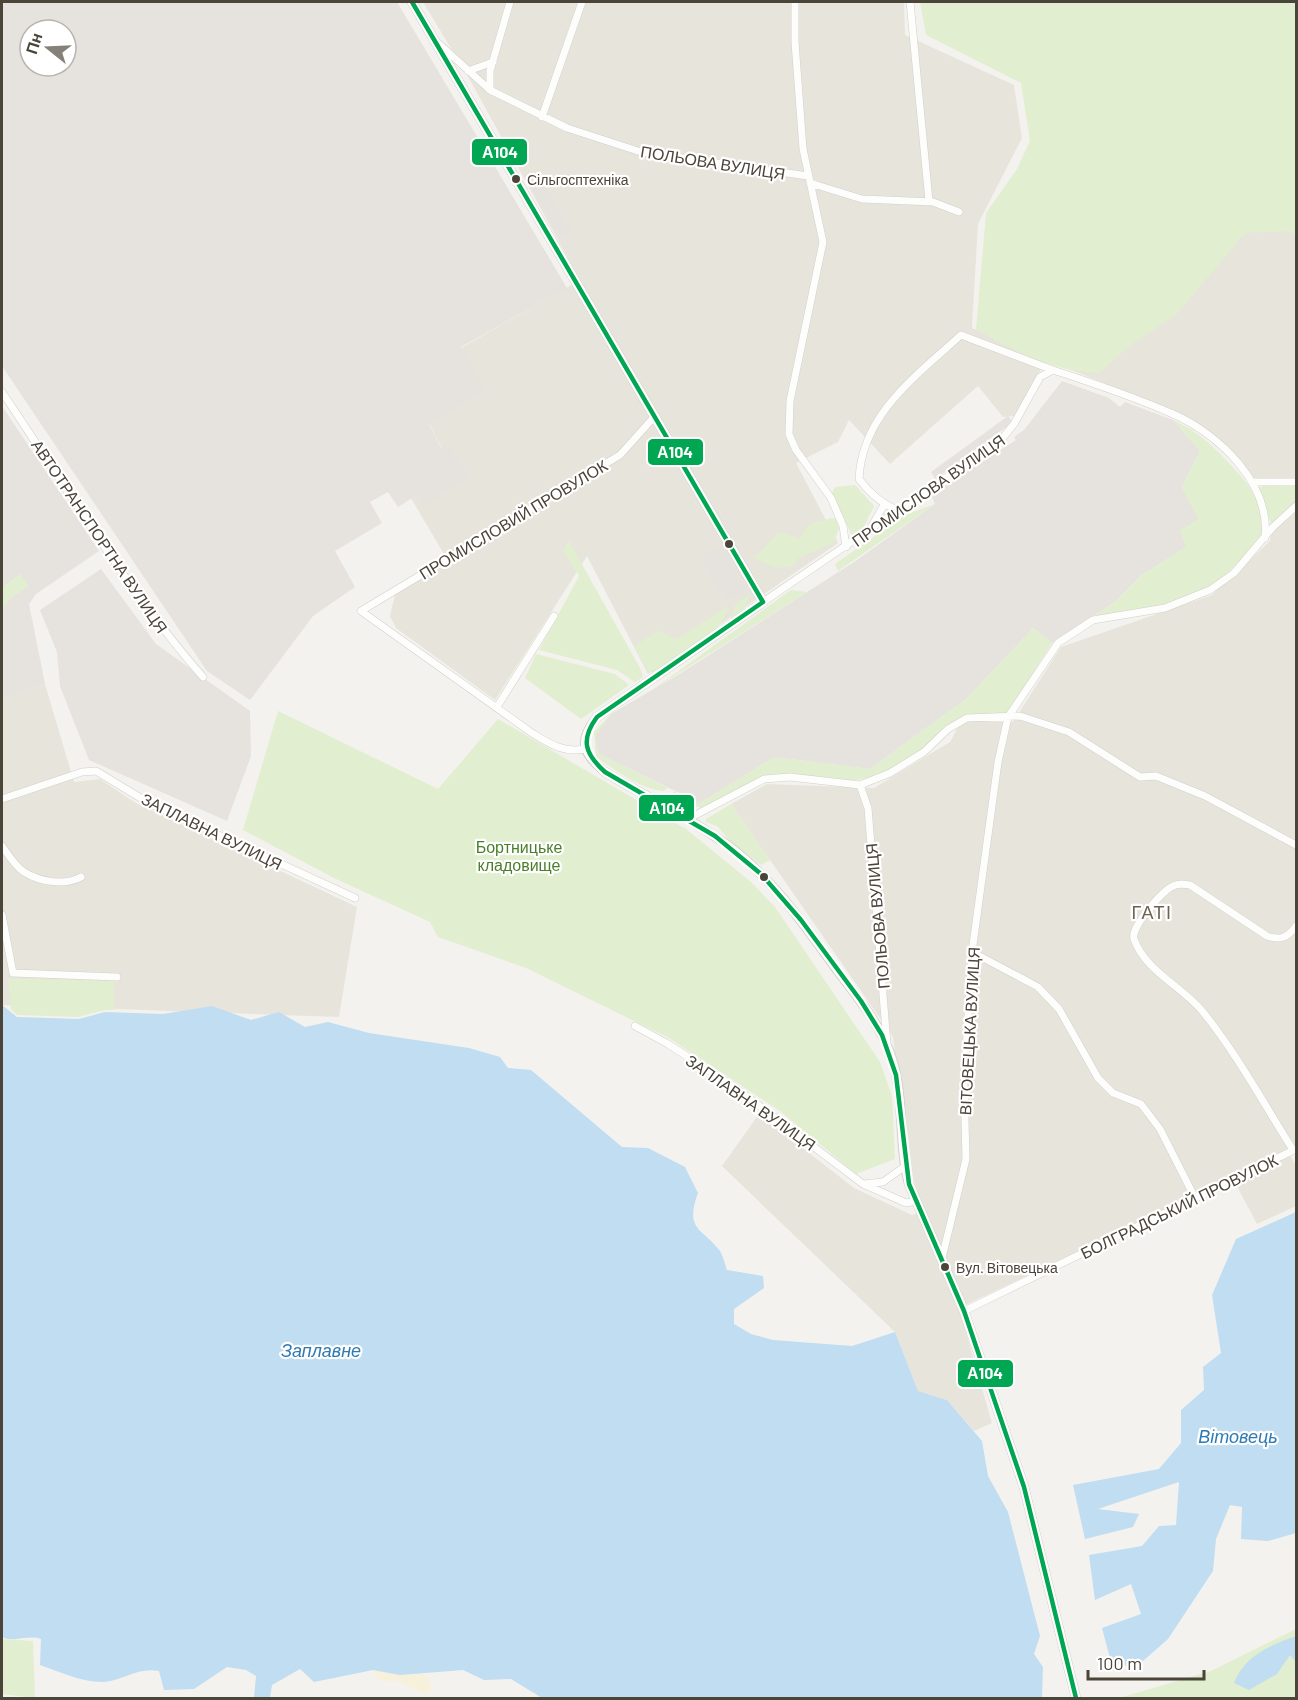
<svg xmlns="http://www.w3.org/2000/svg" width="1298" height="1700" font-family="Barlow,sans-serif">
	<rect width="100%" height="100%" fill="#f4f2ee"/>
	<!-- residential -->
	<path fill="#e7e4dc" d="M423,2H904L905,35L1014,85L1022,138L978,224L972,328L1044,355L1244,224L1296,223V1145L1287,1150L1296,1166V1206L1257,1224L1232,1177L959,1308L992,1423L974,1431L947,1400L918,1391L895,1332L722,1166L759,1114L854,1188L912,1215L924,1211L909,1166L893,1037L731,804L767,784L874,788L950,742L958,727L967,720L1013,722L1061,647L1212,595L1270,541L1273,517L1265,490L1219,438L1172,410L1046,360L1015,416L1003,417L978,386L890,464L849,420L838,442L796,463L838,543L648,674L587,556L495,700L396,628L390,616L395,595L448,561L411,498L417,495L424,504L448,445L442,449L429,423L461,348L580,280L470,80Z
		M45,684L74,782L100,779L134,802L357,907L339,1017L2,1005V701Z"/>
	<!-- industrial -->
	<path fill="#e6e2de" fill-rule="evenodd" d="M2,2H397L567,288L461,347L485,391L429,424L441,448L449,445L471,477L424,505L417,495L398,507L388,492L370,502L382,523L335,551L355,587L313,616L250,700L207,671L2,366ZM30,30H66V66H30Z
		M1062,381L1109,398L1120,407L1125,402L1173,420L1200,451L1182,487L1199,519L1186,547L1142,575L1115,602L1052,643L1033,628L967,698L870,769L774,757L700,803L599,754L595,736L611,714L681,673L854,562L935,504L931,495L1016,440L1014,437L1024,430Z
		M2,406L99,551L36,594L29,604L45,684L2,701V594L20,574L2,588Z
		M101,569L156,644L250,711L251,756L227,821L89,760L60,686L57,652L40,610Z"/>
	<!-- green -->
	<path fill="#e1eecf" d="M920,2H1296V236L1291,231L1245,233L1177,314L1128,347L1099,373C1053,371 1015,352 976,329L986,213L1017,169L1030,141L1021,83L926,35Z
		M1173,420C1202,433 1219,452 1240,475C1253,490 1266,512 1262,533C1260,540 1254,546 1249,551C1224,580 1202,593 1165,605C1142,611 1116,613 1093,617L1115,602L1142,575L1186,547L1179,531L1198,519L1182,487L1200,451Z
		M855,485L874,506L862,531L853,538L832,493L835,487Z
		M1296,485V499L1271,524L1259,487Z
		M935,504L838,571L835,564L905,515Z
		M832,518L836,519L839,528L834,543L799,558L793,566L776,568L754,558L779,532L799,538L811,523Z
		M569,541L640,668L643,677L635,682L617,670L539,650L579,576L563,551Z
		M20,574L29,586L10,599L2,610V588Z
		M791,590L807,592L652,690Z
		M750,593L744,609L729,624L735,605Z
		M728,606C725,634 678,657 656,672H648L634,646L658,631L677,639Z
		M1033,628L1052,643L1007,713L957,719L922,750L892,769L872,777L851,781L764,777L703,809L673,795V791L700,803L774,757L870,769L967,698Z
		M536,654L615,674L629,685L581,719L525,678Z
		M278,711L438,789L498,719L686,829L751,882L775,907L880,1062L892,1096L895,1159L856,1174L780,1111L669,1038L526,968L438,937L430,922L336,879L243,830Z
		M611,714L595,736L599,754L668,788L663,791C638,788 617,771 596,757L594,732Z
		M731,804L770,860L761,865L730,841L717,826L706,822V819Z
		M8,978L114,981V1010H105L78,1017L17,1015L11,1009Z
		M1296,1629V1698H1119L1211,1671Z
		M2,1639L33,1641L35,1698L2,1694Z"/>
	<!-- sand -->
	<path fill="#f7f0da" d="M373,1670L400,1675L421,1673L429,1679L432,1690L425,1694L397,1681H379Z"/>
	<!-- parking -->
	<path fill="#e6e3df" d="M542,181L572,232L561,238L531,187Z
		M1008,416L1013,422L935,479L931,472Z
		M721,545L747,588L726,601L699,558Z"/>
	<!-- water -->
	<path fill="#c0ddf1" d="M2,1005L17,1017L79,1019L105,1012L163,1014L212,1006L251,1020L279,1012L305,1027L328,1022L369,1033L469,1048L500,1057L508,1068L531,1070L622,1147L648,1148L685,1167L698,1193C684,1231 703,1228 720,1251C723,1256 725,1264 727,1270L763,1276L764,1288L734,1309V1324L751,1334L773,1340L852,1346L895,1332L918,1391L947,1400L982,1441L988,1476L1008,1512L1040,1636L1034,1654L1043,1667L1042,1698H542L511,1679L484,1680L463,1670L400,1675L373,1670L314,1682L300,1669L272,1685L270,1698H254L256,1676L246,1670L227,1667L194,1689L164,1690L159,1671C138,1667 124,1680 104,1682C84,1683 60,1672 40,1665L41,1639C28,1634 13,1643 2,1637Z
		M1296,1212V1533L1268,1541L1241,1539L1242,1507L1230,1505L1216,1539L1213,1571L1168,1639L1135,1668L1111,1662L1102,1628L1141,1614L1131,1584L1095,1600L1089,1555L1142,1546L1159,1526L1176,1525L1179,1482L1098,1509L1139,1514L1133,1527L1085,1539L1073,1485L1159,1469L1181,1443V1410L1204,1390L1203,1367L1221,1353L1212,1295L1236,1239Z
		M1296,1636V1662L1290,1655L1277,1674L1249,1690L1234,1683C1245,1655 1269,1646 1296,1636Z"/>
	<g fill="none" stroke-linecap="round" stroke-linejoin="round">
		<defs>
			<path id="minor" d="M795,2V42L803,149L823,242L790,401L789,434L796,450L831,498L843,526L846,547
				M910,2L929,201
				M438,43L490,90L567,128L641,152L808,176
				M468,71L493,62
				M490,90V71L510,2
				M542,117L582,2
				M810,183L862,199L933,202L959,212
				M2,392C67,488 127,590 203,677
				M1253,482H1296
				M899,511C882,504 870,494 859,479C862,414 917,375 961,335L1053,370
				M869,531L884,505
				M763,602L1001,440L1014,424L1040,377L1053,370C1093,383 1134,397 1173,414C1219,434 1271,484 1265,538
				M497,707L554,616
				M585,749C563,753 550,744 532,733L361,611L620,455L655,416
				M860,785L868,808L887,1044
				M2,799L82,772L96,771L149,803L355,898
				M686,820L764,779L790,777L860,785L890,773L924,752L948,729L967,718L1020,716L1069,732L1140,777L1156,776L1205,796L1296,845
				M2,846C8,854 15,866 24,872C40,882 65,886 81,877
				M2,915L13,973L117,977
				M972,952L1038,987L1059,1009L1098,1078L1113,1093L1141,1104L1160,1129L1195,1198
				M635,1026L668,1044L733,1086L863,1184L906,1203L916,1201
				M1293,1150C1264,1104 1237,1054 1203,1012C1183,987 1145,971 1134,939C1130,928 1162,891 1173,886C1179,883 1184,884 1190,885L1267,936C1281,941 1288,937 1296,926
				M863,1184L883,1182L904,1167
				M942,1258L966,1159L964,1083L972,952L998,762L1008,717L1058,643L1093,620L1165,608L1210,590L1234,573L1273,527L1296,506
				M964,1311L1294,1150"/>
			<path id="tertiary" d="M412,2L763,602L597,717C577,742 583,753 605,772C646,797 691,818 730,847C774,880 805,926 837,970C857,996 882,1027 892,1059C905,1100 898,1144 909,1184L964,1311L1024,1487L1076,1698"/>
		</defs>
		<!-- minor casing -->
		<use href="#minor" stroke="#d2d0cb" stroke-width="8"/>
		<!-- tertiary casing -->
		<use href="#tertiary" stroke="#d2d0cb" stroke-width="10"/>
		<!-- minor -->
		<use href="#minor" stroke="#fdfdfc" stroke-width="7"/>
		<!-- tertiary -->
		<use href="#tertiary" stroke="#fdfdfc" stroke-width="8"/>
		<defs>
			<path id="bus-1" d="M412,2L763,602
				M763,602L597,717C580,740 585,754 605,772L715,836L761,874L801,920L861,1001L882,1035L896,1075L909,1184L964,1311L1024,1487L1076,1698"/>
		</defs>
		<!-- bus-1 casing -->
		<use href="#bus-1" stroke="#fff" stroke-width="9"/>
		<!-- bus-1 -->
		<use href="#bus-1" stroke="#00a651" stroke-width="4.5"/>
	</g>
	<!-- markers -->
	<g fill="#4b4439" stroke="#fff" stroke-width="2">
		<circle cx="516" cy="179" r="5"/>
		<circle cx="729" cy="544" r="5"/>
		<circle cx="764" cy="877" r="5"/>
		<circle cx="945" cy="1267" r="5"/>
	</g>
	<g text-anchor="middle" dominant-baseline="central" stroke-width="4.5" stroke-linejoin="round" paint-order="stroke">
		<!-- bus labels -->
		<g font-size="14" fill="#4b4439" stroke="#fff" text-anchor="start">
			<text x="527" y="179">Сільгосптехніка</text>
			<text x="956" y="1267">Вул. Вітовецька</text>
		</g>
		<!-- street labels -->
		<g font-size="16" fill="#4b4439" stroke="#fff">
			<text transform="translate(713 162) rotate(9)">ПОЛЬОВА ВУЛИЦЯ</text>
			<text transform="translate(928 490) rotate(-35)">ПРОМИСЛОВА ВУЛИЦЯ</text>
			<text transform="translate(513 519) rotate(-31)">ПРОМИСЛОВИЙ ПРОВУЛОК</text>
			<text transform="translate(100 536) rotate(56)">АВТОТРАНСПОРТНА ВУЛИЦЯ</text>
			<text transform="translate(212 831) rotate(26)">ЗАПЛАВНА ВУЛИЦЯ</text>
			<text transform="translate(877 916) rotate(-95)">ПОЛЬОВА ВУЛИЦЯ</text>
			<text transform="translate(969 1031) rotate(-87)">ВІТОВЕЦЬКА ВУЛИЦЯ</text>
			<text transform="translate(751 1102) rotate(35)">ЗАПЛАВНА ВУЛИЦЯ</text>
			<text transform="translate(1179 1206) rotate(-26)">БОЛГРАДСЬКИЙ ПРОВУЛОК</text>
		</g>
		<!-- park labels -->
		<g font-size="16" fill="#4a7f2a" stroke="#fff">
			<text x="519" y="846">Бортницьке<tspan x="519" dy="18">кладовище</tspan></text>
		</g>
		<!-- neighbourhood labels -->
		<g font-size="18" letter-spacing="1.5" fill="#6e6250" stroke="#fff">
			<text x="1152" y="912">ГАТІ</text>
		</g>
		<!-- water labels -->
		<g font-size="18" font-style="italic" fill="#2e7ab2" stroke="#fff">
			<text x="321" y="1350">Заплавне</text>
			<text x="1238" y="1436">Вітовець</text>
		</g>
	</g>
	<g stroke="#fff" stroke-width="2">
		<rect x="471" y="138" width="57" height="28" rx="6" fill="#00a651"/>
		<rect x="647" y="438" width="57" height="28" rx="6" fill="#00a651"/>
		<rect x="638" y="794" width="57" height="28" rx="6" fill="#00a651"/>
		<rect x="957" y="1359" width="57" height="29" rx="6" fill="#00a651"/>
	</g>
	<g font-size="16" text-anchor="middle" font-weight="bold" fill="#fff">
		<text x="500" y="158">А104</text>
		<text x="675" y="458">А104</text>
		<text x="667" y="814">А104</text>
		<text x="985" y="1379">А104</text>
	</g>
	<!-- border -->
	<rect width="1298" height="1700" fill="none" stroke="#4b4439" stroke-width="6"/>
	<!-- north arrow -->
	<g transform="translate(48 48) rotate(288)"><circle r="28" fill="#ffffff" stroke="#b7b4b0" stroke-width="1.5"/>
	<path d="M0-4.5L10 22L0 15L-10 22Z" fill="#868178"/>
	<text y="-9" font-size="16" font-weight="bold" text-anchor="middle" fill="#4b4439">Пн</text>
	</g>
	<!-- scale -->
	<path d="M1088 1670v9h116v-9" fill="none" stroke="#4b4439" stroke-width="3"/>
	<text x="1097" y="1670" font-size="18" fill="#4b4439" stroke="#ffffff" stroke-width="4.5" paint-order="stroke">100 m</text>
</svg>
